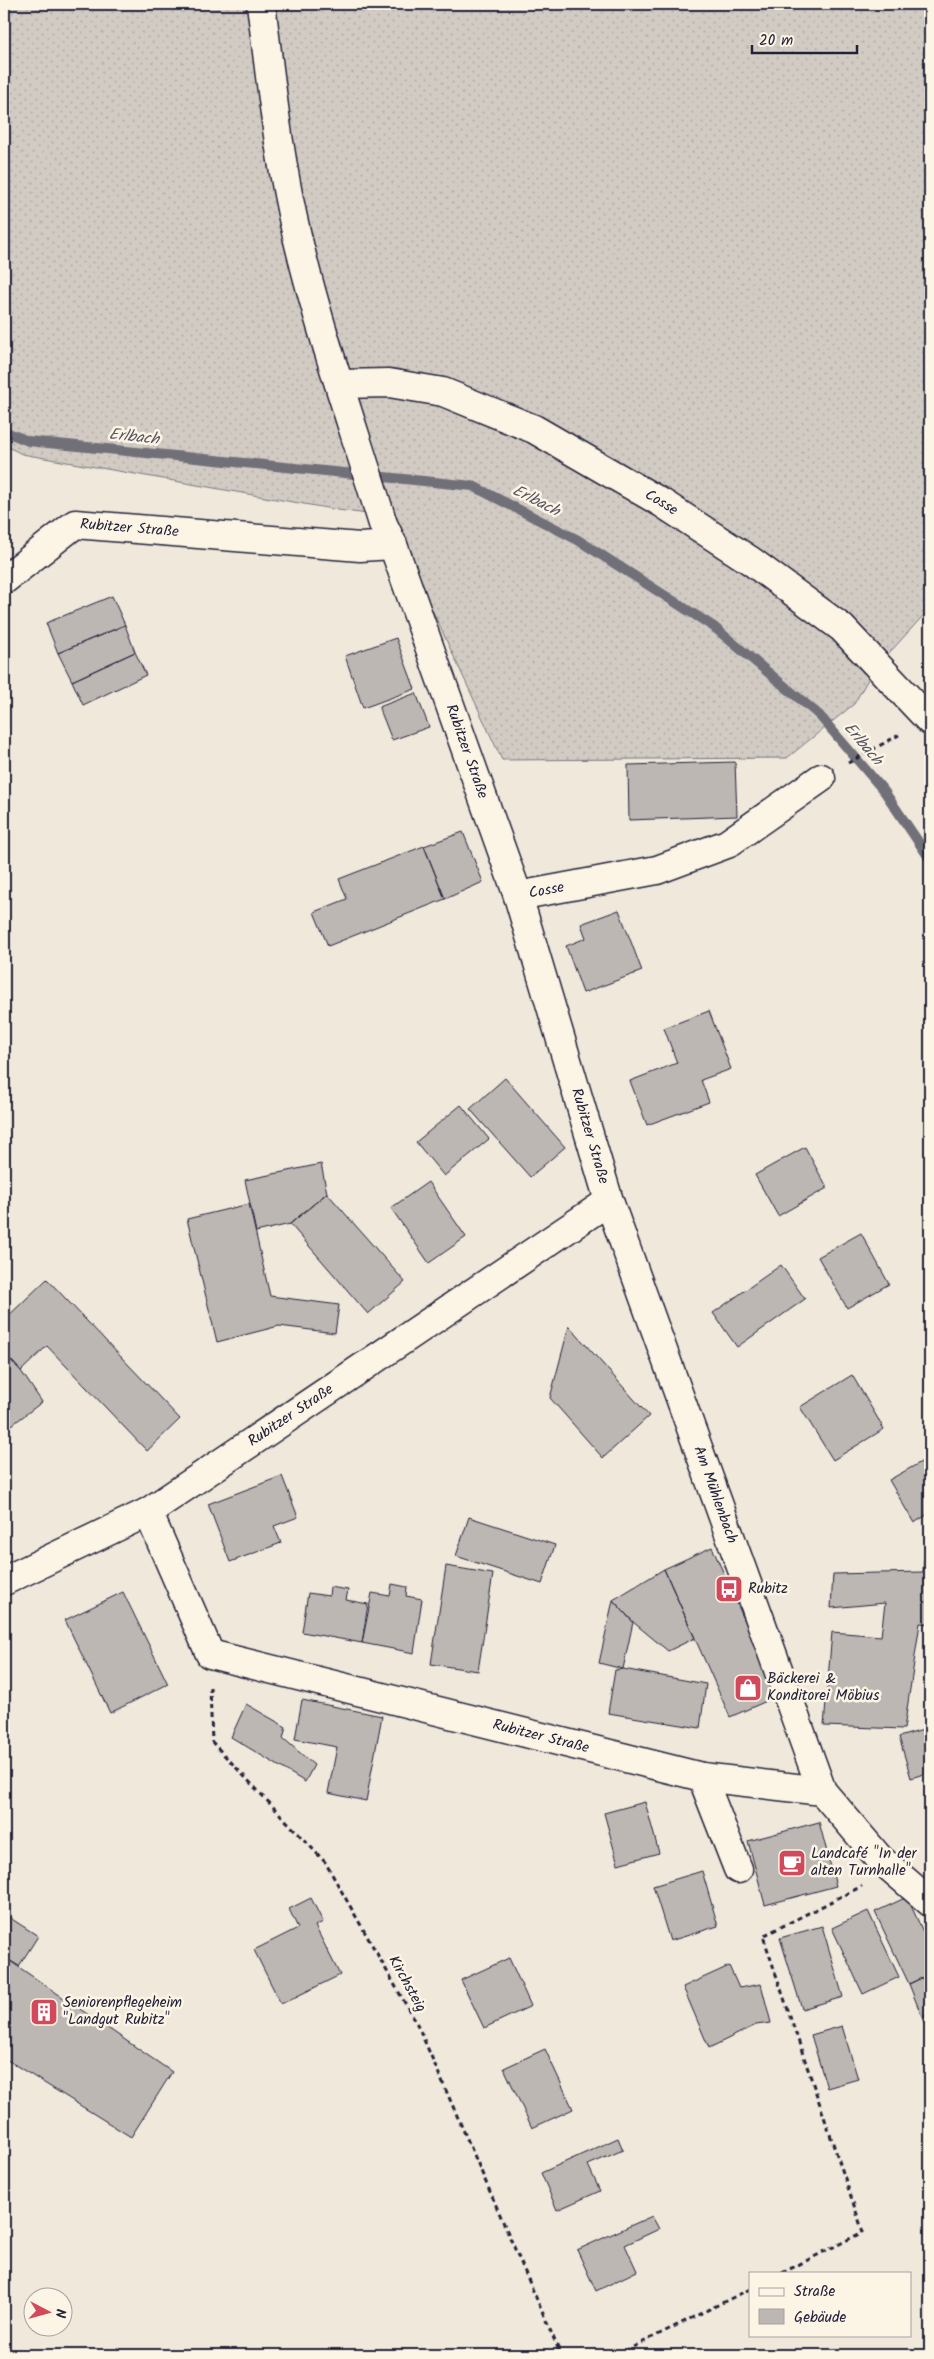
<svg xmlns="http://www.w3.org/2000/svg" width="934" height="2359" font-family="Kalam,sans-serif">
	<defs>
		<pattern id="grass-dots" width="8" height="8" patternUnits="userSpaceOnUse" patternTransform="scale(1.25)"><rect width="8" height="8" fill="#d1cbc3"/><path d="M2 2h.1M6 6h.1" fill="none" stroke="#b3aea8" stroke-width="1.8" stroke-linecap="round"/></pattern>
	</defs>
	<rect width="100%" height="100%" fill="#efe8db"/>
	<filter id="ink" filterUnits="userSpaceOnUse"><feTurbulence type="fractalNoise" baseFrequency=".02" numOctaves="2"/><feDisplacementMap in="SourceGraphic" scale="10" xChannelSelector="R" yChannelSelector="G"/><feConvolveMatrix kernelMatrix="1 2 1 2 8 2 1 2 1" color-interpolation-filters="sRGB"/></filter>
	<g filter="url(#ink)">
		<!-- grass -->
		<path fill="url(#grass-dots)" stroke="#7a767f" d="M4,4H930V608L872,672L854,704L787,758L502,760L389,517L338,510L22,454L4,445Z"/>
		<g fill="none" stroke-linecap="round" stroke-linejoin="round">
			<!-- stream -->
			<path stroke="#716f79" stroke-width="10" d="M4,431L28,441L473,486L578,540L714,627L819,715L884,791L930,859"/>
		</g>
		<!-- building -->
		<path fill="#bcb7b3" stroke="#22223b" d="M112,596L125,625L58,653L46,623Z
			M125,625L135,652L72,681L58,653Z
			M396,638L415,689L363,708L345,656Z
			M135,652L146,675L83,705L72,681Z
			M416,693L429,727L392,740L379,707Z
			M735,762L737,816L629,820L628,765Z
			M463,832L483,882L445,899L424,846Z
			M424,846L445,899L328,946L314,912L347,899L339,879Z
			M619,910L642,971L583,993L566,946L586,938L581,924Z
			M709,1011L731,1069L701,1080L709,1102L647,1125L630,1081L677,1063L664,1028Z
			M505,1078L565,1147L530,1177L470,1109Z
			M461,1105L489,1139L444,1176L416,1142Z
			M805,1147L827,1188L778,1216L755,1175Z
			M321,1164L327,1193L290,1224L256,1232L245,1180Z
			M428,1182L466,1237L429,1263L391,1208Z
			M327,1193L405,1282L368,1314L290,1224Z
			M249,1204L270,1296L339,1305L335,1333L279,1326L217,1342L187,1219Z
			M861,1233L889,1284L847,1308L818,1257Z
			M781,1265L805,1299L737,1347L713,1313Z
			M47,1279L180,1419L147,1451L47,1346L21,1371L4,1353V1320Z
			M569,1326L649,1416L603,1458L550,1398Z
			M5,1354L21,1371L42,1402L4,1431Z
			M852,1375L884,1429L833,1460L800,1407Z
			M930,1457V1513L914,1523L889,1480Z
			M282,1476L298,1517L274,1526L281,1543L230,1562L208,1504Z
			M469,1517L555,1545L542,1584L456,1556Z
			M712,1547L778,1696L730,1717L664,1569Z
			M924,1559H930V1624L920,1623L904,1729L824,1726L832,1632L881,1636L885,1603L831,1608L833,1574L923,1572Z
			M446,1566L493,1574L478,1671L431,1664Z
			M664,1569L695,1638L668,1651L633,1622L613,1600Z
			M392,1584L407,1587L406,1596L422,1599L414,1653L362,1643L372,1593L390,1596Z
			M330,1587L348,1590L346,1600L368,1604L362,1643L302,1632L308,1593L329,1596Z
			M123,1592L168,1684L110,1713L65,1620Z
			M613,1600L633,1622L623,1669L599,1663Z
			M623,1669L706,1684L700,1728L608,1713L615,1670Z
			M302,1700L382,1716L366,1801L328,1793L337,1747L295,1739Z
			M246,1704L286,1727L283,1738L314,1765L305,1782L231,1737Z
			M930,1728V1772L911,1778L899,1737Z
			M645,1802L659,1853L618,1864L604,1813Z
			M819,1822L836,1886L765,1905L748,1841Z
			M702,1871L718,1926L670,1941L653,1886Z
			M907,1897L930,1947V1974L909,1984L875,1912Z
			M311,1898L323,1922L315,1926L340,1975L281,2004L254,1950L298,1928L289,1909Z
			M868,1911L899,1977L863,1994L832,1928Z
			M4,1914L38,1936L19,1966L4,1957Z
			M822,1926L843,1997L802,2009L780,1938Z
			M4,1957L172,2072L131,2137L4,2058Z
			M509,1958L531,2006L484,2028L461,1980Z
			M729,1966L739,1988L761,1984L771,2023L756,2025L709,2048L683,1987Z
			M930,1974V2013L922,2017L909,1984Z
			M930,2013V2041L922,2017Z
			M842,2026L858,2079L827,2088L811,2035Z
			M545,2049L573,2109L532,2128L504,2068Z
			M618,2138L623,2150L588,2165L600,2191L557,2210L541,2173Z
			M652,2216L659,2229L625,2245L637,2271L596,2291L577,2250Z"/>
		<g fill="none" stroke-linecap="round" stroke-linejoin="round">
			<defs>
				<g id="minor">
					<path id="s1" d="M340,384L389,383L443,392L534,429L662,503L751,561L842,628L930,721"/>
					<path id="s2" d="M4,580L75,524L360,547L393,545"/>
					<path id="s3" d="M518,896L657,870L727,844L821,778"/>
					<path id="s4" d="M148,1512L210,1654L702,1777L822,1791"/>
					<path id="s5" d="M4,1581L148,1512L609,1201"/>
					<path d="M702,1777L738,1869"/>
				</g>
				<g id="major">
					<path id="s6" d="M261,4C271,82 279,163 298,240C321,336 354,429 383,524L393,545L518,896L609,1201L822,1791L880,1859L930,1902"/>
				</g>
			</defs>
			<!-- minor casing -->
			<use href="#minor" stroke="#22223b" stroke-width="31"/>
			<!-- major casing -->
			<use href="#major" stroke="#22223b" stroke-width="31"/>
			<!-- path -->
			<path stroke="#22223b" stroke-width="3" stroke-dasharray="5 4" stroke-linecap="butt" d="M848,763L899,735
				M210,1687L212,1742L325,1862L418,2026L561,2355
				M782,2273L863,2232L763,1936L862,1886
				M617,2355L750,2289"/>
			<!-- minor -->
			<use href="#minor" stroke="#fcf5e5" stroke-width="28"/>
			<!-- major -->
			<use href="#major" stroke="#fcf5e5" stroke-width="28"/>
		</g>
	</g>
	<!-- icons -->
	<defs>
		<symbol id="bus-square" viewBox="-11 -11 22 22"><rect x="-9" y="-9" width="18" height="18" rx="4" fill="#d1495b" stroke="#fcf5e5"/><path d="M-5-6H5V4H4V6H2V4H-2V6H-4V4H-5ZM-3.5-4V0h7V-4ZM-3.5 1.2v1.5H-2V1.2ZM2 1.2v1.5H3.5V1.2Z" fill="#fff"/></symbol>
		<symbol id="shop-square" viewBox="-11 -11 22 22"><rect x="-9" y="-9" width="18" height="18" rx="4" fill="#d1495b" stroke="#fcf5e5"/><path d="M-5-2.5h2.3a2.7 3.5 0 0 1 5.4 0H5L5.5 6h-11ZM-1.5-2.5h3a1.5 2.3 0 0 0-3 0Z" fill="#fff"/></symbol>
		<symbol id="cafe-square" viewBox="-11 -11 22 22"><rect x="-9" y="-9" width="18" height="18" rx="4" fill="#d1495b" stroke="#fcf5e5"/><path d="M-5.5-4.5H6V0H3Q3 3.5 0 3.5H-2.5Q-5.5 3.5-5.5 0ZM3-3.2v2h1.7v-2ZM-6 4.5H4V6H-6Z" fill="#fff"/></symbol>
		<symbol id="building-square" viewBox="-11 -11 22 22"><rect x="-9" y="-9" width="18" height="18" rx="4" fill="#d1495b" stroke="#fcf5e5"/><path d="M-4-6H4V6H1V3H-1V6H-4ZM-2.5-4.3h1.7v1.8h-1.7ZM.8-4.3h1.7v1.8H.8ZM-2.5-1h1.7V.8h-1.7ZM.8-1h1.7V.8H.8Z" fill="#fff"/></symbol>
	</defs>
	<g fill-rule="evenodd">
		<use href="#bus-square" x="713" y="1573" width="32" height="32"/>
		<use href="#shop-square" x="732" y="1672" width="32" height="32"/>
		<use href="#cafe-square" x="776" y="1847" width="32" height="32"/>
		<use href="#building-square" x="28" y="1996" width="32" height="32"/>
	</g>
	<g text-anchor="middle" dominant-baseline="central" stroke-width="5" stroke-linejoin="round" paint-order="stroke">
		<!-- street labels -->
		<g font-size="15" fill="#22223b" stroke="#fcf5e5">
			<text stroke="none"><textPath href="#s1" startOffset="349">Cosse</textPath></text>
			<text stroke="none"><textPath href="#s2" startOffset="145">Rubitzer Straße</textPath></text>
			<text stroke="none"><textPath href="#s6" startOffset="778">Rubitzer Straße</textPath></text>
			<text stroke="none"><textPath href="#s3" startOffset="29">Cosse</textPath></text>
			<text stroke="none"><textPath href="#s6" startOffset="1182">Rubitzer Straße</textPath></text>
			<text stroke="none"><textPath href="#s5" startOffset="332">Rubitzer Straße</textPath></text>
			<text stroke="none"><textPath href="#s6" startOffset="1562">Am Mühlenbach</textPath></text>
			<text stroke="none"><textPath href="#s4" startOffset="496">Rubitzer Straße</textPath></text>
			<text transform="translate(407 1984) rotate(61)">Kirchsteig</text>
		</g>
		<!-- poi labels -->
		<g font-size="15" fill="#22223b" stroke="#fcf5e5" text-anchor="start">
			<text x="748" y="1589">Rubitz</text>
			<text x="767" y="1679">Bäckerei &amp;<tspan x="767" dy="17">Konditorei Möbius</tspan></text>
			<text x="811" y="1854">Landcafé "In der<tspan x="811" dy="17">alten Turnhalle"</tspan></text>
			<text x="63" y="2003">Seniorenpflegeheim<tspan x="63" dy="17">"Landgut Rubitz"</tspan></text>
		</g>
		<!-- water labels -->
		<g font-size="16" font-style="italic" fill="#575564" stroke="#fcf5e5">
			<text transform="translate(134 437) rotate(6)">Erlbach</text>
			<text transform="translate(536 501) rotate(27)">Erlbach</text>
			<text transform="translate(863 744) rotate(50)">Erlbach</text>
		</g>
	</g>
	<!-- margin -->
	<rect width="934" height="2359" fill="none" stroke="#fcf5e5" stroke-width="20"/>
	<rect x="10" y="10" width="914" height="2339" fill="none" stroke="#22223b" stroke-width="2" filter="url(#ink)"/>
	<!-- legend -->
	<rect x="749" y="2272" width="162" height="65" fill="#fcf5e5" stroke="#a5a1a1"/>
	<rect x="759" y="2288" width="25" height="8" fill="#fcf5e5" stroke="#a5a1a1"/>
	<text x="794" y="2296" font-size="15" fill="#22223b">Straße</text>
	<rect x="759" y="2309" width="25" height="15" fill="#bcb7b3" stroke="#a5a1a1"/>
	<text x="794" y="2322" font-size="15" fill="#22223b">Gebäude</text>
	<!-- north arrow -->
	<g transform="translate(48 2312) rotate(96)"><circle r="24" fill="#fcf5e5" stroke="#a5a1a1"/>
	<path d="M0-4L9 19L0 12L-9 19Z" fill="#d1495b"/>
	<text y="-8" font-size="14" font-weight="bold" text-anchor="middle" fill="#22223b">N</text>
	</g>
	<!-- scale -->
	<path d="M752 45v8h105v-8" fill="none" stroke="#22223b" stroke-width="2.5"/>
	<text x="759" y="45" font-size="15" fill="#22223b" stroke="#fcf5e5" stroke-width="4" paint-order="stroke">20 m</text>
</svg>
